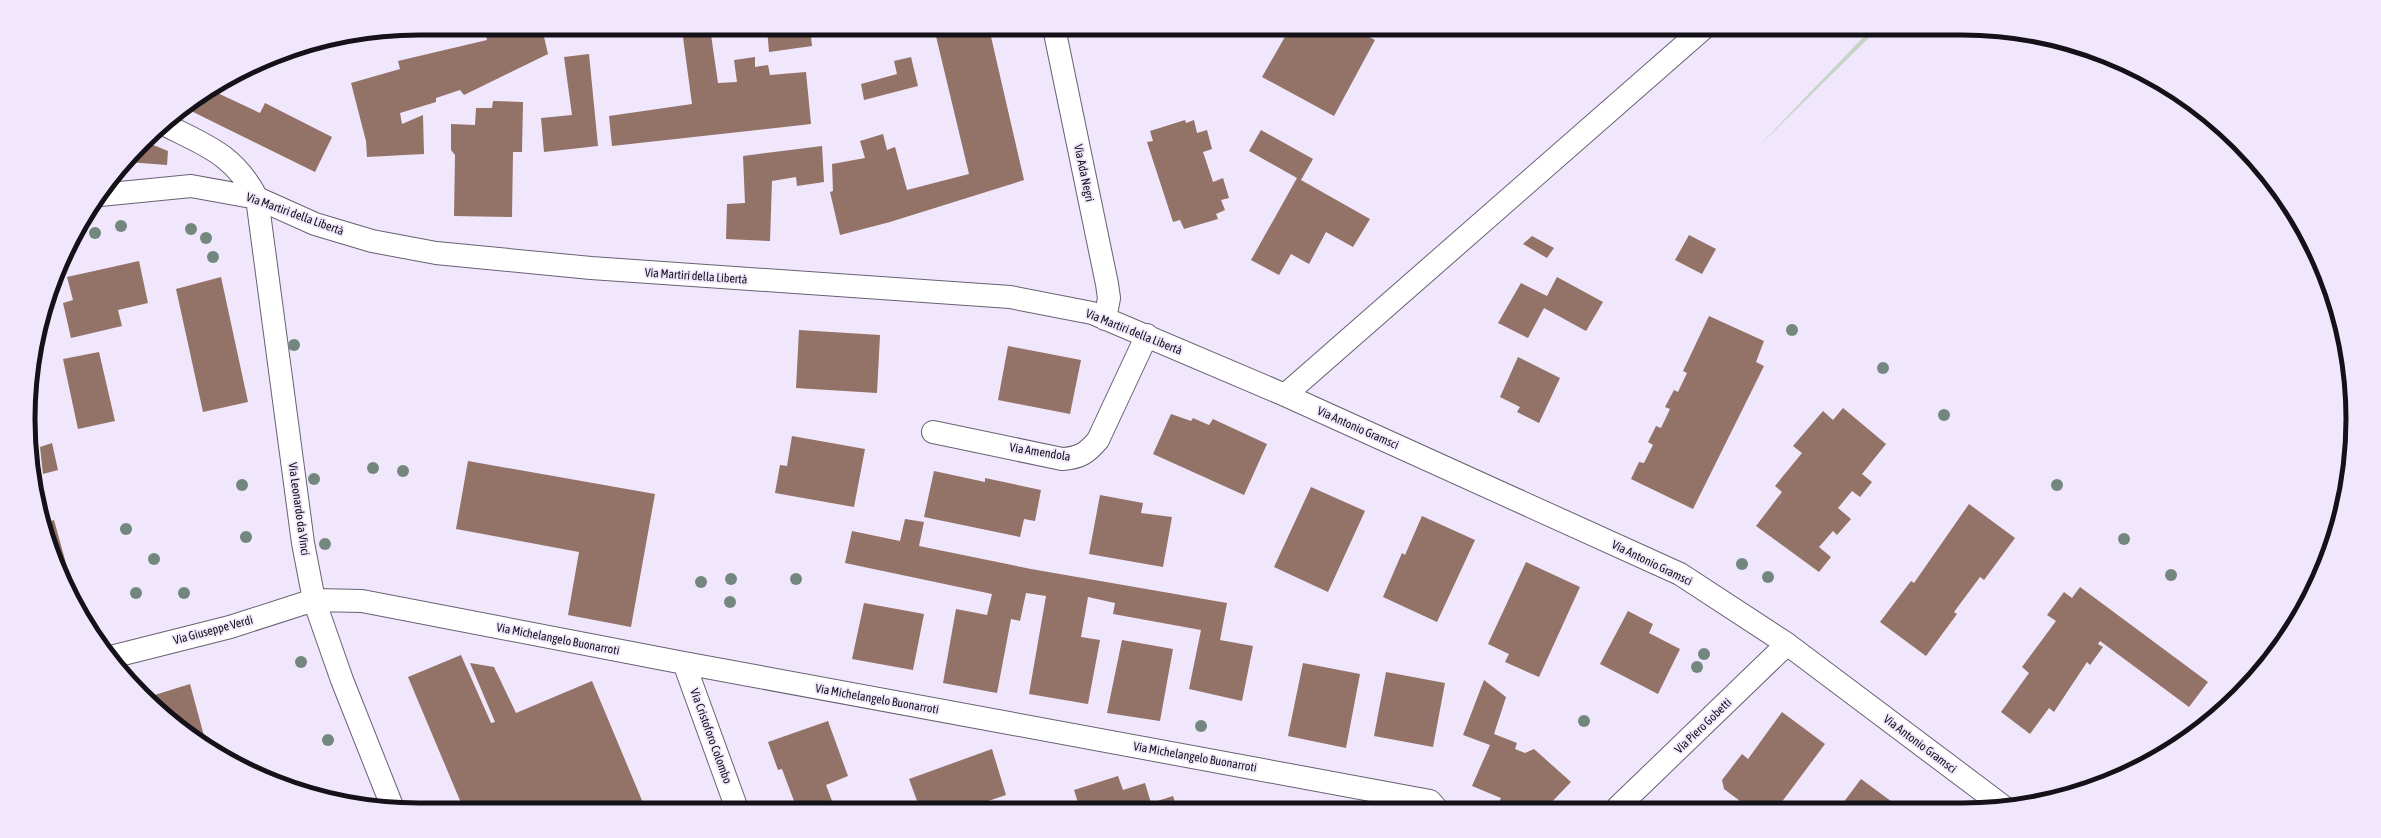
<svg xmlns="http://www.w3.org/2000/svg" width="2381" height="838" viewBox="0 0 2381 838" font-family="'Asap Condensed',sans-serif">
	<style>
		.green { fill: #c4d4c5 }
		.building { fill: #937267 }
		.lines { fill: none; stroke-linecap: round; stroke-linejoin: round }
		.minor-casing { stroke: #686072; stroke-width: 24 }
		.minor { stroke: #fff; stroke-width: 22 }
		.tree { fill: #74877e }
		.labels { text-anchor: middle; dominant-baseline: central; stroke-width: 3.5; stroke-linejoin: round; paint-order: stroke }
		.street-label { font-size: 12px; fill: #141118; stroke: #f0e7fc }
		.rim { fill: none; stroke: #141118; stroke-width: 5 }
	</style>
	<rect width="100%" height="100%" fill="#f0e7fc"/>
	<!-- green -->
	<path class="green" d="M1872 28H1879L1755 150Z"/>
	<!-- building -->
	<path class="building" d="M484 28H542L548 54 464 95 460 90 436 98V102L400 113 402 124 423 115 424 154 367 157 366 141 351 83 400 69 398 61 487 40Z
		M695 28H710L718 83 737 82 734 60 755 57V67L768 65 770 75 806 72 811 124 612 146 609 116 692 104 682 30Z
		M767 28H810L812 46 769 52Z
		M934 28H989L1024 180 890 222 840 235 830 192 833 191 832 164 865 158 860 141 883 134 887 150 895 147 907 190 969 174Z
		M1290 28H1352L1375 40 1334 116 1262 77Z
		M589 54 598 146 544 152 541 118 572 115 564 57Z
		M911 57 918 86 864 100 861 84 897 74 894 61Z
		M211 90 260 113 265 103 332 137 315 172 185 108Z
		M493 101 523 102 522 152H513L512 217 454 216 455 155 451 150V124L475 125 476 108H492Z
		M1185 120 1186 123 1194 120 1197 133 1207 130 1212 149 1203 152 1213 182 1223 178 1229 198 1221 200 1225 210 1216 214 1218 219 1184 229 1180 220 1173 222 1147 142 1153 141 1150 131Z
		M1261 130 1313 159 1301 180 1370 219 1353 247 1326 232 1309 264 1291 254 1279 275 1251 260 1297 178 1249 151Z
		M146 142 168 151 167 165 127 162Z
		M822 146 824 182 797 186 796 177 772 181 770 241 726 239 727 204 745 203 743 156Z
		M1689 235 1716 249 1702 274 1675 260Z
		M1532 236 1554 248 1547 258 1523 244Z
		M139 261 148 303 118 310 122 326 71 338 63 303 73 300 67 277Z
		M221 277 248 402 203 412 176 289Z
		M1557 277 1603 302 1586 331 1544 308 1528 338 1498 323 1521 283 1547 296Z
		M1709 316 1764 341 1756 362 1764 366 1693 509 1631 479 1639 462 1644 463 1653 445 1648 442 1656 426 1661 428 1670 409 1665 407 1674 390 1678 392 1687 373 1683 371Z
		M799 330 880 335 877 393 796 388Z
		M1008 346 1081 360 1070 414 998 400Z
		M99 352 115 421 78 429 63 359Z
		M1518 357 1560 378 1539 423 1517 412 1520 407 1500 397Z
		M1843 408 1886 444 1862 474 1872 482 1860 497 1852 491 1838 508 1851 519 1837 535 1833 531 1819 547 1831 557 1819 572 1756 526 1782 492 1775 486 1802 453 1793 446 1823 411 1833 420Z
		M1171 414 1191 421 1193 418 1209 425 1213 419 1267 444 1244 495 1153 454Z
		M792 436 865 449 854 507 775 493 780 465 787 466Z
		M52 443 58 470 43 474 40 447Z
		M468 461 655 494 631 627 568 615 579 552 456 529Z
		M934 471 985 482V478L1041 490 1035 521 1024 519 1020 537 924 517Z
		M1311 487 1365 511 1328 592 1274 567Z
		M1100 495 1143 503 1141 513 1172 517 1163 567 1089 554Z
		M1969 504 2015 538 1984 580 1980 577 1954 612 1957 614 1926 656 1880 622 1911 581 1914 583Z
		M40 513 44 523 54 520 67 567 58 569Z
		M1422 516 1475 540 1437 622 1383 597 1402 553 1405 555Z
		M905 519 924 522 919 546 1031 569 1227 603 1220 640 1253 646 1242 701 1189 689 1201 630 1113 614 1115 603 1088 597 1081 637 1100 640 1088 704 1029 694 1046 596 1026 593 1020 621 1011 619 997 693 943 683 956 609 987 615 992 594 845 563 852 531 900 541Z
		M1526 562 1580 587 1539 677 1505 662 1509 654 1488 644Z
		M2080 587 2208 682 2189 707 2100 641 2098 644 2103 647 2090 665 2087 662 2054 712 2049 708 2030 734 2001 712 2029 673 2022 667 2056 621 2047 615 2064 592 2072 598Z
		M864 603 924 614 913 670 852 659Z
		M1628 611 1653 624 1649 633 1680 649 1658 694 1600 664Z
		M1122 640 1173 649 1160 721 1107 713Z
		M461 655 491 723 495 722 470 663 494 667 516 713 592 681 646 810H464L408 677Z
		M1303 663 1360 674 1346 748 1288 736Z
		M1386 672 1445 683 1433 747 1374 736Z
		M1484 680 1506 697 1494 734 1517 743 1515 749 1525 753 1534 749 1571 782 1546 808H1499L1496 807 1501 798 1472 786 1490 745 1463 735Z
		M190 684 207 747 145 698Z
		M1782 712 1825 744 1778 807H1748L1724 789 1722 780 1742 754 1748 759Z
		M828 721 848 776 826 785 835 809H797L782 769 778 770 768 742Z
		M992 749 1006 795 964 809H920L909 779Z
		M1118 776 1123 790 1145 783 1151 803 1173 796 1177 808 1080 809 1074 790Z
		M1861 779 1899 807H1840Z"/>
	<g class="lines">
		<defs>
			<path id="minor" d="M1054 28 1107 284 1109 298 1105 319
				M163 124C205 145 234 154 257 198L303 543 314 600 342 680 392 806
				M100 195 191 186 257 198 315 224 372 241 436 253 591 268 1010 297 1092 313 1285 395 1680 574 1787 644 2004 807
				M1285 395 1704 28
				M933 432 1062 459C1080 458 1087 453 1098 440L1147 335
				M111 657 230 627 314 600 362 601 684 663 1430 801 1436 808
				M684 663 737 809
				M1618 807 1787 644"/>
		</defs>
		<!-- minor casing -->
		<use href="#minor" class="minor-casing"/>
		<!-- minor -->
		<use href="#minor" class="minor"/>
	</g>
	<!-- trees -->
	<g class="tree">
		<circle cx="121" cy="226" r="6"/>
		<circle cx="191" cy="229" r="6"/>
		<circle cx="95" cy="233" r="6"/>
		<circle cx="206" cy="238" r="6"/>
		<circle cx="213" cy="257" r="6"/>
		<circle cx="1792" cy="330" r="6"/>
		<circle cx="294" cy="345" r="6"/>
		<circle cx="1883" cy="368" r="6"/>
		<circle cx="1944" cy="415" r="6"/>
		<circle cx="373" cy="468" r="6"/>
		<circle cx="403" cy="471" r="6"/>
		<circle cx="314" cy="479" r="6"/>
		<circle cx="242" cy="485" r="6"/>
		<circle cx="2057" cy="485" r="6"/>
		<circle cx="126" cy="529" r="6"/>
		<circle cx="246" cy="537" r="6"/>
		<circle cx="2124" cy="539" r="6"/>
		<circle cx="325" cy="544" r="6"/>
		<circle cx="154" cy="559" r="6"/>
		<circle cx="1742" cy="564" r="6"/>
		<circle cx="2171" cy="575" r="6"/>
		<circle cx="1768" cy="577" r="6"/>
		<circle cx="731" cy="579" r="6"/>
		<circle cx="796" cy="579" r="6"/>
		<circle cx="701" cy="582" r="6"/>
		<circle cx="136" cy="593" r="6"/>
		<circle cx="184" cy="593" r="6"/>
		<circle cx="730" cy="602" r="6"/>
		<circle cx="1704" cy="654" r="6"/>
		<circle cx="301" cy="662" r="6"/>
		<circle cx="1697" cy="667" r="6"/>
		<circle cx="1584" cy="721" r="6"/>
		<circle cx="1201" cy="726" r="6"/>
		<circle cx="328" cy="740" r="6"/>
	</g>
	<g class="labels">
		<!-- street labels -->
		<g class="street-label">
			<text transform="translate(1084 173) rotate(78)">Via Ada Negri</text>
			<text transform="translate(295 214) rotate(20)">Via Martiri della Libertà</text>
			<text transform="translate(696 276) rotate(4)">Via Martiri della Libertà</text>
			<text transform="translate(1134 332) rotate(22)">Via Martiri della Libertà</text>
			<text transform="translate(1358 428) rotate(24)">Via Antonio Gramsci</text>
			<text transform="translate(1040 452) rotate(9)">Via Amendola</text>
			<text transform="translate(299 509) rotate(82)">Via Leonardo da Vinci</text>
			<text transform="translate(1652 563) rotate(26)">Via Antonio Gramsci</text>
			<text transform="translate(213 630) rotate(-15)">Via Giuseppe Verdi</text>
			<text transform="translate(558 639) rotate(11)">Via Michelangelo Buonarroti</text>
			<text transform="translate(877 699) rotate(10)">Via Michelangelo Buonarroti</text>
			<text transform="translate(1703 726) rotate(-44)">Via Piero Gobetti</text>
			<text transform="translate(711 736) rotate(70)">Via Cristoforo Colombo</text>
			<text transform="translate(1920 744) rotate(37)">Via Antonio Gramsci</text>
			<text transform="translate(1195 757) rotate(10)">Via Michelangelo Buonarroti</text>
		</g>
	</g>
	<!-- crop -->
	<path d="M0 0H2381V838H0ZM419 35H1962A384 384 0 0 1 2346 419V419A384 384 0 0 1 1962 803H419A384 384 0 0 1 35 419V419A384 384 0 0 1 419 35Z" fill="#f0e7fc" fill-rule="evenodd"/>
	<path class="rim" d="M419 35H1962A384 384 0 0 1 2346 419V419A384 384 0 0 1 1962 803H419A384 384 0 0 1 35 419V419A384 384 0 0 1 419 35Z"/>
</svg>
